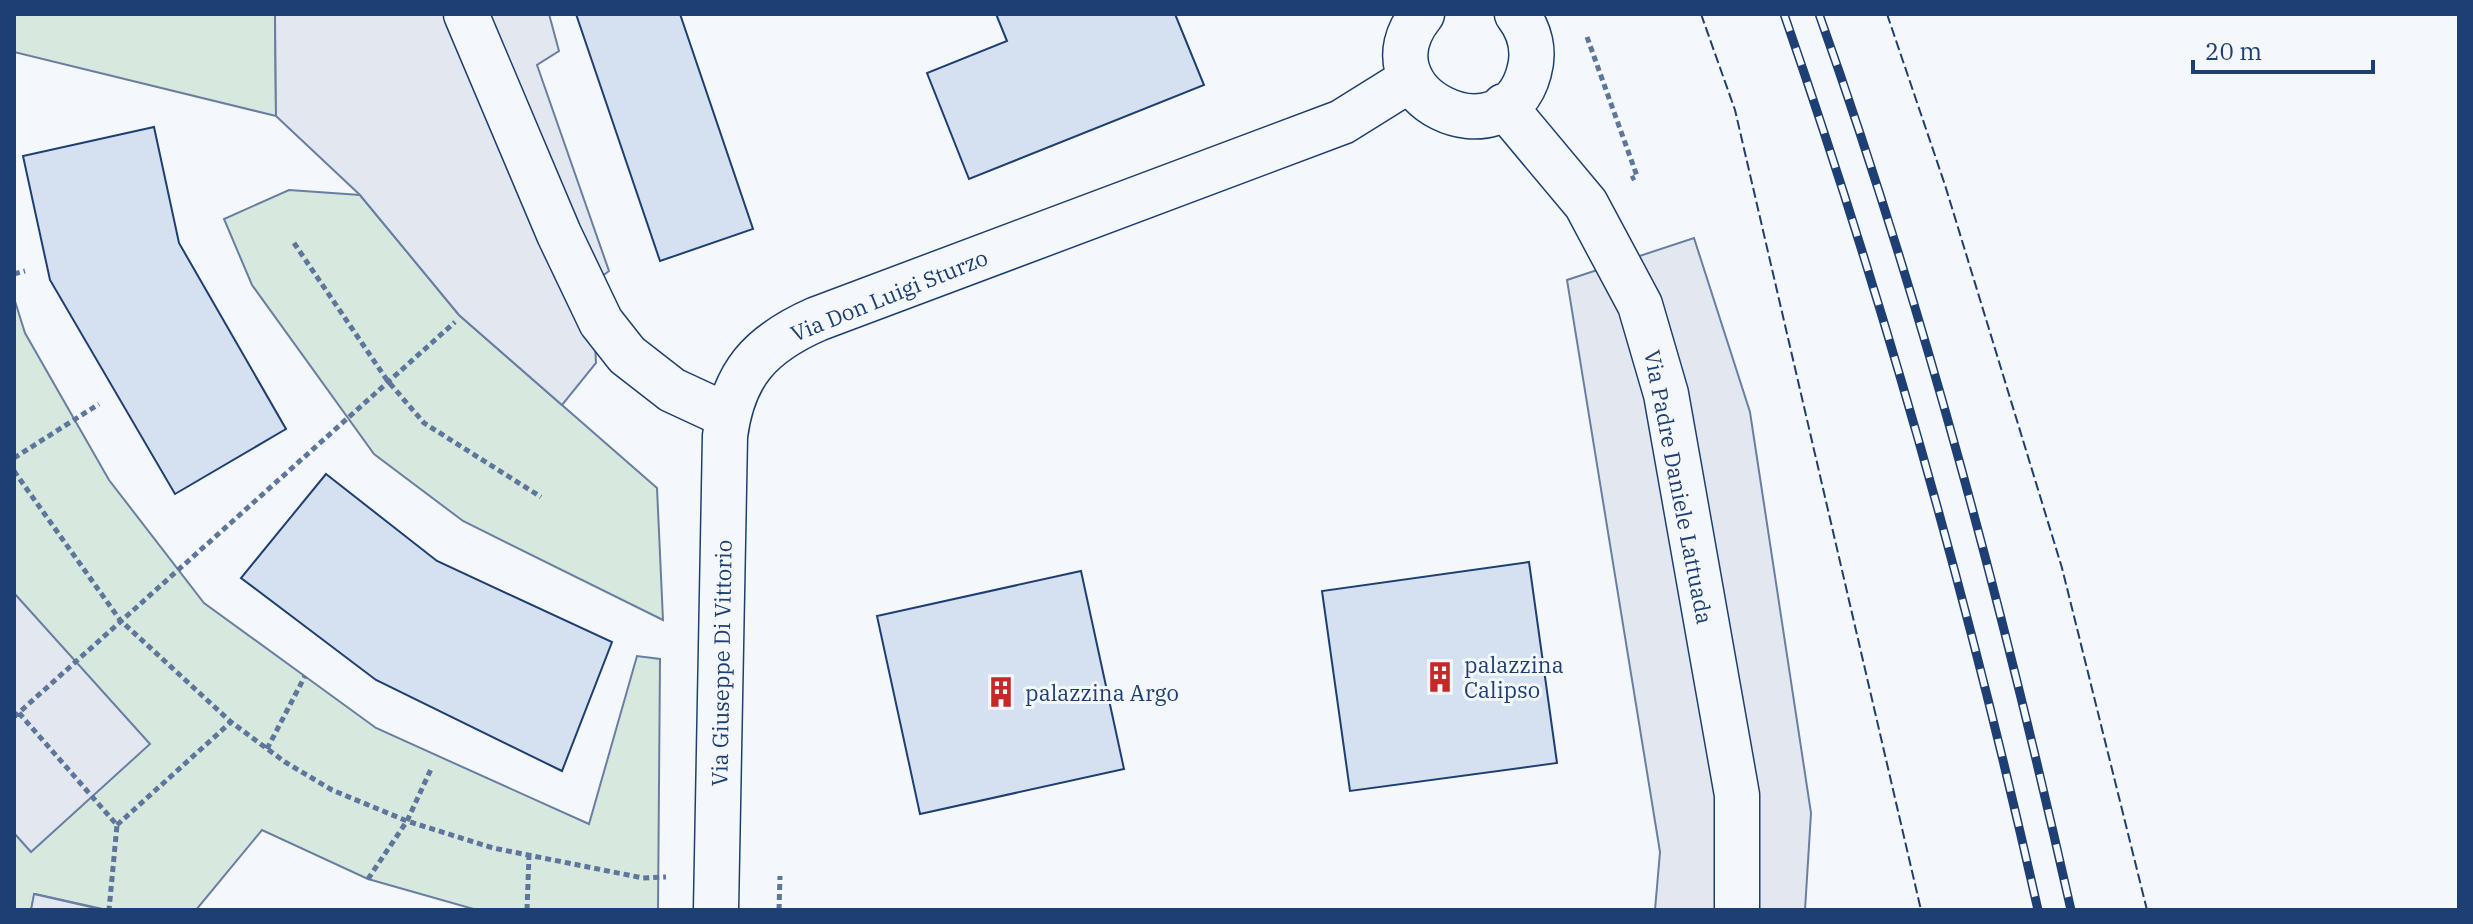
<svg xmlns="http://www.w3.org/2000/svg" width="2473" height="924" viewBox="0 0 2473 924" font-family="'IBM Plex Serif',serif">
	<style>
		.green { fill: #d7e8df; stroke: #687fa3; stroke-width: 2 }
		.parking { fill: #e3e8f0; stroke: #687fa3; stroke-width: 2 }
		.building { fill: #d5e0f0; stroke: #1d3f73; stroke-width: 2 }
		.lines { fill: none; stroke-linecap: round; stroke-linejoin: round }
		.minor-casing { stroke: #1d3f73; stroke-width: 47 }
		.path { stroke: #5e769c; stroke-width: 5; stroke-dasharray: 6 4; stroke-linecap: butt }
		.minor { stroke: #f4f7fb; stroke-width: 44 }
		.rail-casing { stroke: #1d3f73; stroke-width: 9 }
		.rail { stroke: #f4f7fb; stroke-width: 6; stroke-dasharray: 18; stroke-linecap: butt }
		.fence { stroke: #1d3f73; stroke-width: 2; stroke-dasharray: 10 4; stroke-linecap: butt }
		.labels { text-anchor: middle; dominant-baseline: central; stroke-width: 6; stroke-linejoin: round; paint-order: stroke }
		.street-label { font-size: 22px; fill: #1d3f73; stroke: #f4f7fb }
		.poi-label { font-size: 22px; fill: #1d3f73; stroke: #f4f7fb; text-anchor: start }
	</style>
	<rect width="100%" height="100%" fill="#f4f7fb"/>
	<!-- green -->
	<path class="green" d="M14 14H275L276 116 14 52Z
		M289 190 360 195 459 315 657 488 663 620 463 521 374 454 252 285 224 219Z
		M14 298 25 333 109 480 204 603 376 728 589 824 637 656 660 659 658 910H477L368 879 262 830 196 910H107L35 894 31 910H14Z"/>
	<!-- parking -->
	<path class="parking" d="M275 14H549L559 51 537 65 609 271 592 284 596 363 562 405 459 315 360 195 276 116Z
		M1694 238 1750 412 1811 813 1805 910H1655L1660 852 1567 280Z
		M14 593 150 744 31 852 14 833Z
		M34 894 104 910H31Z"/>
	<!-- building -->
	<path class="building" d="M576 14H680L753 229 660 261Z
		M996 14H1175L1204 85 969 179 927 73 1007 41Z
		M154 127 179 243 286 429 175 494 50 280 23 156Z
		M326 474 437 561 612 642 562 771 376 680 241 578Z
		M1529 562 1557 763 1350 791 1322 591Z
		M1081 571 1124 769 920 814 877 616Z"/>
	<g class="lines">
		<defs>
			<path id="minor" d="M466 14 559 234 601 322 627 355 672 390 728 416
				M1422 14C1356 95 1505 165 1529 72 1535 51 1530 31 1517 14
				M1504 106 1586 204 1640 305 1666 394 1737 795V910
				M716 910 725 436C733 374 760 344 817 319L1342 122 1411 79"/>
		</defs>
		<!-- minor casing -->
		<use href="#minor" class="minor-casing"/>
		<!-- path -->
		<path class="path" d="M1587 37 1637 176 1631 179
			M294 243 387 380 424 423 541 497
			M14 274 25 271
			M14 458 99 404
			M14 471 120 620 231 722 285 762 332 790 407 821 493 848 643 878 666 877
			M19 713 117 825 109 910
			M14 717 455 322
			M267 749 305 676
			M117 825 231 722
			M368 879 407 821 432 767
			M527 910 529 855
			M779 910 780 876"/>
		<!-- minor -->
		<use href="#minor" class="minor"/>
		<defs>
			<path id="rail" d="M1784 14C1886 308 1970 607 2038 910
				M1819 14C1923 306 2003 608 2071 910"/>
		</defs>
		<!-- rail casing -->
		<use href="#rail" class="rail-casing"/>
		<!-- rail -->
		<use href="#rail" class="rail"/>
		<!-- fence -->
		<path class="fence" d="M1701 14 1735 110 1921 910
			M1887 14 1945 185 2062 568 2147 910"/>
	</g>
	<!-- icons -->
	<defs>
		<symbol id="building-bare" viewBox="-9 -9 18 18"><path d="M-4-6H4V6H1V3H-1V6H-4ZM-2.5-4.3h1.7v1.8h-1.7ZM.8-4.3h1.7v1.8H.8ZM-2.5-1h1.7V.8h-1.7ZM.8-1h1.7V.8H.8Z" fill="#c62828" stroke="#f4f7fb" stroke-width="2.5" paint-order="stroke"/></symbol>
	</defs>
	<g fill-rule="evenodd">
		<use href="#building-bare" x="1418" y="655" width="44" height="44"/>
		<use href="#building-bare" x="979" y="670" width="44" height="44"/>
	</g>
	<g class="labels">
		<!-- street labels -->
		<g class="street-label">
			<text transform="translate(889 295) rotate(-22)">Via Don Luigi Sturzo</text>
			<text transform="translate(1679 487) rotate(79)">Via Padre Daniele Lattuada</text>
			<text transform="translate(721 663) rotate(-89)">Via Giuseppe Di Vittorio</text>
		</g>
		<!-- poi labels -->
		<g class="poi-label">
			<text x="1464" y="664">palazzina<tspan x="1464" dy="25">Calipso</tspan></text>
			<text x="1025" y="692">palazzina Argo</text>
		</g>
	</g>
	<!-- border -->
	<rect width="2473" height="924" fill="none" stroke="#1d3f73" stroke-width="32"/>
	<!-- scale -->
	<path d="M2193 60v12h180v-12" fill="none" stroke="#1d3f73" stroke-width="4"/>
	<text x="2205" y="60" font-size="24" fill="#1d3f73" stroke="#f4f7fb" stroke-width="6" paint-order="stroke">20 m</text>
</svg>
